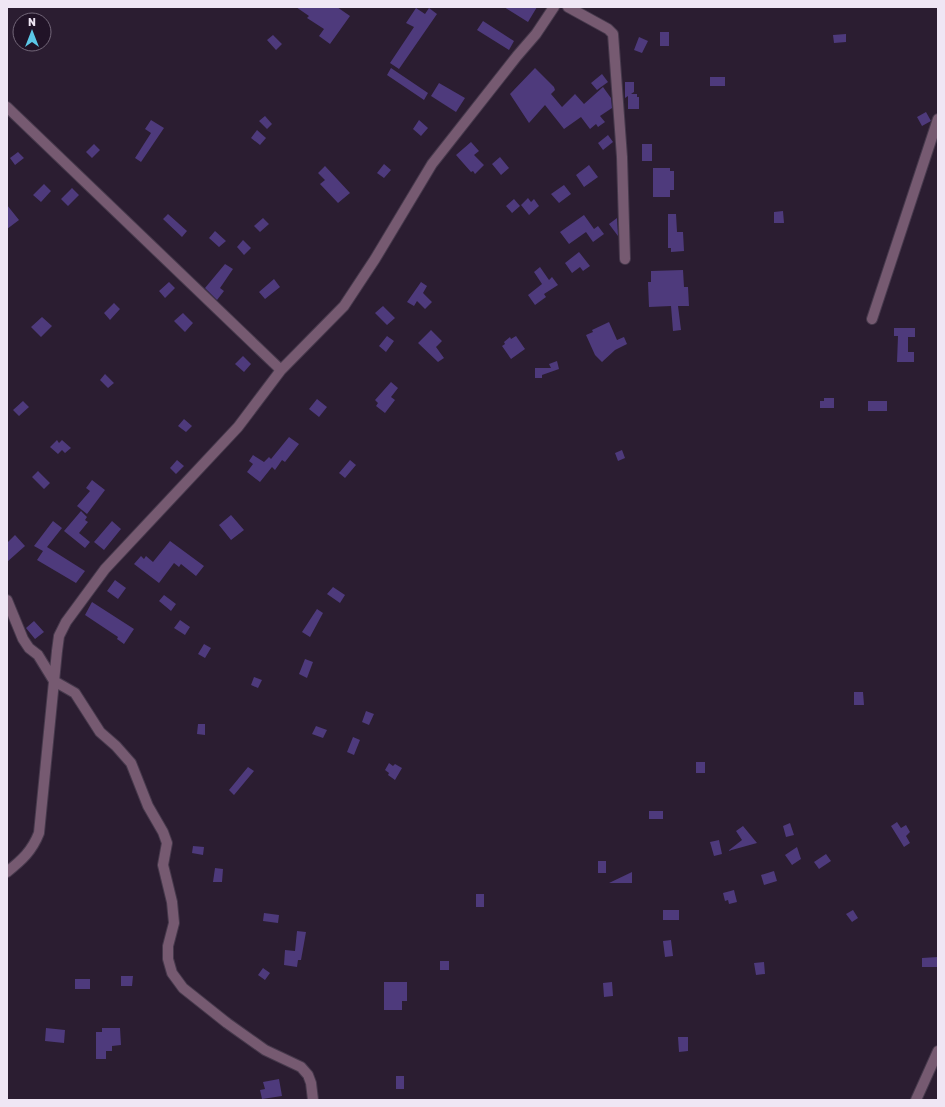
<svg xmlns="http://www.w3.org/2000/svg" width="945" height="1107" viewBox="0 0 945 1107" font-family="Rubik,sans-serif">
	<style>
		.building { fill: #4e3a7c }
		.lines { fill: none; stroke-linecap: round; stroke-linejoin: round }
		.minor-casing { stroke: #46394c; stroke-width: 12 }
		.minor { stroke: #765a71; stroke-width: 10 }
	</style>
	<rect width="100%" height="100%" fill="#2b1d31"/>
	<!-- building -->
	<path class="building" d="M296 7H337L350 16 330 44 319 36 324 29 307 18 309 16Z
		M504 7H537L528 22Z
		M416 8 425 14 429 8 437 14 399 69 390 63 414 27 406 23Z
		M483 21 514 41 509 50 477 30Z
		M660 32H669V46H660Z
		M846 34V42L834 43 833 35Z
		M273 35 282 44 276 50 267 40Z
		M639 37 648 41 642 53 634 50Z
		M391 68 428 93 424 100 387 75Z
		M535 68 554 87 555 90 551 94 562 107 575 94 584 104 603 87 611 98 612 108 600 116 605 122 598 127 596 124 590 129 581 117 564 129 545 105 529 123 510 94Z
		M602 74 608 82 597 90 591 83Z
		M710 77H725V86H710Z
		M625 82H634V92L631 94H637V97H639V109H628V96L625 98Z
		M439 83 465 98 456 112 431 96Z
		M926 112 931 121 922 126 917 117Z
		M265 116 272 124 267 129 259 121Z
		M151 120 164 128 141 162 135 158 151 133 145 129Z
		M419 120 428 128 421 136 413 129Z
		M257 130 266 138 260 145 251 138Z
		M608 135 613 142 603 150 598 143Z
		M471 142 479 151 474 155 484 165 475 174 473 171 471 172 456 155Z
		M94 144 100 150 92 158 86 152Z
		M642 144H652V161H642Z
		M18 152 24 158 15 165 10 158Z
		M500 157 509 168 501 175 492 164Z
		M384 164 391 170 384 178 377 173Z
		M589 165 598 177 584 187 576 175Z
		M325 166 350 193 338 203 320 184 325 180 318 173Z
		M653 168H670V171H674V190H670V197H653Z
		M44 184 51 191 41 202 33 195Z
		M564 185 571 194 559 203 551 194Z
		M72 188 79 195 68 206 61 199Z
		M528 198 531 202 534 199 539 206 529 215 521 205Z
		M514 199 520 206 512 213 506 206Z
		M7 205 19 220 7 229Z
		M783 211 784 223H774V212Z
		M168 214 187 231 182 237 163 219Z
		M668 214H676L677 232H683L684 251 671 252V248H668Z
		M584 215 594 229 598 226 604 234 593 242 586 232 569 244 560 232Z
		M263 218 269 224 260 232 254 226Z
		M617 218V219L618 236 609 224Z
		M215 231 226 241 219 247 209 238Z
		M243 240 251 248 244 255 237 247Z
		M579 252 590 266 583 271 580 267 572 273 565 263Z
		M225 264 233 269 220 288 224 291 217 300 205 288Z
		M540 267 549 280 552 277 558 285 544 294 546 297 535 305 528 295 542 284 534 272Z
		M683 270 684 287H688L689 306H678L681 330 673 331 671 306 649 307 648 282H651V271Z
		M274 279 280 287 265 299 259 292Z
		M169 282 175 288 165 298 159 291Z
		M421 282 427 286 423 293 432 302 425 309 417 301 414 306 407 302Z
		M114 303 120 309 110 320 104 313Z
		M383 306 395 318 387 325 375 313Z
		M183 313 193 323 185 332 174 321Z
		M42 317 52 326 41 337 31 327Z
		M609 322 617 340 624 337 627 344 615 350 602 362 595 355 586 335 593 332 592 330Z
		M894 328H915V337H908V352H914V362H897L898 336H894Z
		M431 330 442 341 436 347 444 358 438 362 418 343Z
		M387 336 394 341 386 352 379 346Z
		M516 336 525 349 511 359 502 346 505 344 504 342 510 337 511 339Z
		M243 356 251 364 244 372 235 364Z
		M557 361 559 369 542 375V378H535V368H551L549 364Z
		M105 374 114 383 108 388 100 380Z
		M391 382 398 388 391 397 395 400 385 413 376 406 378 403 375 400Z
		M824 398H834V408H820V401H824Z
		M317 399 327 407 319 417 309 409Z
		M23 401 29 407 19 416 13 410Z
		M868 401H887V411H868Z
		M184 419 192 426 186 432 178 426Z
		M289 437 299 444 285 462 282 460 275 470 272 467 260 482 247 472 253 464 249 461 253 455 264 462 269 457 271 459Z
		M57 440 59 443 62 440 71 448 65 453 62 450 58 454 50 447Z
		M622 450 625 458 618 461 615 453Z
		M177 460 184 466 176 474 170 468Z
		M350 460 356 465 345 478 339 473Z
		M38 471 50 483 44 489 32 477Z
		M92 480 105 490 87 514 77 506 90 491 86 488Z
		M81 511 87 517 85 520 88 522 79 533 90 542 85 548 64 531Z
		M231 515 244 530 231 540 219 525Z
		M53 521 62 528 47 547 85 571 76 583 37 560 43 551 34 546Z
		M112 521 121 529 104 550 94 542Z
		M15 535 25 546 7 562V543Z
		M170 541 204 566 196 576 181 564 179 567 174 563 159 583 134 564 141 556 144 559 146 556 153 562Z
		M115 580 126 588 118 599 107 591Z
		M333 587 345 595 340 603 327 594Z
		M164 595 176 604 171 611 159 601Z
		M92 602 134 629 124 644 117 639 118 637 85 615Z
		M317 609 323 613 310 637 302 632Z
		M180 620 190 627 185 635 174 628Z
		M34 621 44 632 35 639 26 628Z
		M204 644 211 648 205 658 198 654Z
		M305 659 313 662 307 678 299 674Z
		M254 677 262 680 258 688 251 685Z
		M854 692H863L864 705H854Z
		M366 711 374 714 369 725 362 722Z
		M198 724H205V735L197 734Z
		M316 726 327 730 323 738 312 734Z
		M353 737 360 740 354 755 347 752Z
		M696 762H705V773H696Z
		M389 763 393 766 395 764 402 768 395 780 388 775 389 773 385 770Z
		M248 767 254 771 234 795 229 790Z
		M649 811H663V819H649Z
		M897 822 901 828 906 825 910 832 906 836 910 843 904 847 891 826Z
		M790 823 794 835 786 837 783 826Z
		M743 826 757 843 728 851 742 840 736 831Z
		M719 840 722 854 714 856 710 842Z
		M193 846 204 847 203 855 192 853Z
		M797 847 801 859 792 865 785 855Z
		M826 854 831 861 819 869 814 862Z
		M598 861H606V873H598Z
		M215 868 223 869 222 882H213Z
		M774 871 777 881 764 885 761 875Z
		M632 872V883H609Z
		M734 890 737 902 729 904 728 900 725 901 723 893Z
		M476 894H484V907H476Z
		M663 910H679V920H663Z
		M853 910 858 918 852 922 846 914Z
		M264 913 279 915 278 923 263 921Z
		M297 931 306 932 301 960H298L297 967 284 965 285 950 295 951Z
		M671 940 673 956 665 957 663 941Z
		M938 957V967H922V958Z
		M440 961H449V970H440Z
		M764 962 765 974 756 975 754 963Z
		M263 968 270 973 265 980 258 975Z
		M121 976H133L132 986H121Z
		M75 979H90V989H75Z
		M384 982H407V1001H402V1010H384Z
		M612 982 613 996 604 997 603 983Z
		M46 1028 65 1030 64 1043 45 1041Z
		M102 1028H120L121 1045 112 1046V1051H106V1059H96V1032H102Z
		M678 1037H688V1051L679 1052Z
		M396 1076H404V1089H396Z
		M279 1079 282 1096 262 1099 260 1090 265 1089 263 1082Z"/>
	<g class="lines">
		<defs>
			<path id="minor" d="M568 7 608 29 613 34 622 157 625 259
				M7 107 281 370
				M872 319 938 119
				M7 600 23 639 29 648 38 655 54 681 75 693 100 732 116 746 131 763 148 806 163 832 167 843 163 865 172 902 174 923 168 946V959L172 973 183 988 227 1023 265 1050 301 1067 308 1075 311 1083 313 1100
				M7 872C22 860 32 851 39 833L57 651 59 636 66 622 105 569 238 427 281 370 344 306 375 259 432 164 517 56 536 34 554 7
				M916 1100 938 1051"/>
		</defs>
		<!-- minor casing -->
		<use href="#minor" class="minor-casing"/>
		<!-- minor -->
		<use href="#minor" class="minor"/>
	</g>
	<!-- border -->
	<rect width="945" height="1107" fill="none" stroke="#efe6f4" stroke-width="16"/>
	<!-- north arrow -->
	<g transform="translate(32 32)"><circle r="19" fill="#211327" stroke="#736779"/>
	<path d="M0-3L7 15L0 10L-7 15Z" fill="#5bc7e7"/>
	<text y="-6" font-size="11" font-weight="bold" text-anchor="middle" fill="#efe6f4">N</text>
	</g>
</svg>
